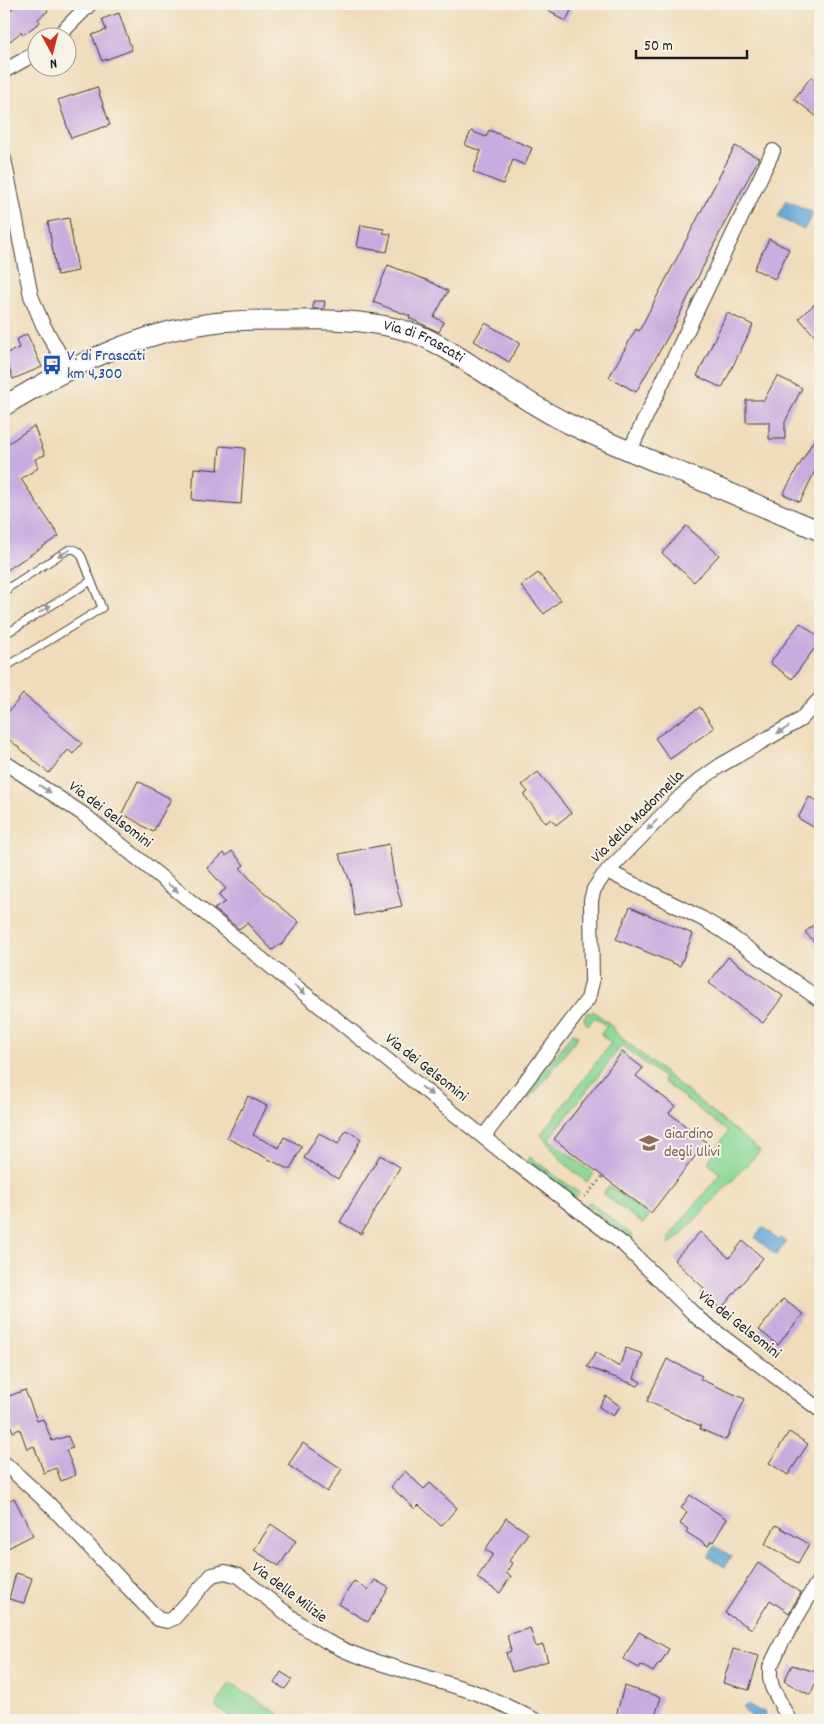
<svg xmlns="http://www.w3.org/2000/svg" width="824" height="1724" viewBox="0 0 824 1724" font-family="Dekko,sans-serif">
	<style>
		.green { fill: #87d696; stroke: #527959 }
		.water { fill: #60a4d5; stroke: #3e6078 }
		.building { fill: #c8acdf }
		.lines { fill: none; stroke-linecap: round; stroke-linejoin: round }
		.lane-casing { stroke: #3c3934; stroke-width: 9 }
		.street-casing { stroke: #3c3934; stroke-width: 16 }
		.secondary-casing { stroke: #3c3934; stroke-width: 21 }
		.path { stroke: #3c3934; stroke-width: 2.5; stroke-dasharray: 1 4; stroke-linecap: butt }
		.lane { stroke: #fff; stroke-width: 7 }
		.street { stroke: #fff; stroke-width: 14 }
		.secondary { stroke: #fff; stroke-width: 19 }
		.oneway { fill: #999 }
		.labels { text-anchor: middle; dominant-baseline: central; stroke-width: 4; stroke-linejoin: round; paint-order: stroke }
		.street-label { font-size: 16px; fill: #1c1c1c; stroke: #f7f3e8 }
		.transit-label { font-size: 16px; fill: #164399; stroke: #f7f3e8; text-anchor: start }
		.education-label { font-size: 16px; fill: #785e54; stroke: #f7f3e8; text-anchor: start }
	</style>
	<rect width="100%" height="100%" fill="#f7f3e8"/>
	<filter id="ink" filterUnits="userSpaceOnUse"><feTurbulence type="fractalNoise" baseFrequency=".02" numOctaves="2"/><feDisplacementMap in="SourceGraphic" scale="10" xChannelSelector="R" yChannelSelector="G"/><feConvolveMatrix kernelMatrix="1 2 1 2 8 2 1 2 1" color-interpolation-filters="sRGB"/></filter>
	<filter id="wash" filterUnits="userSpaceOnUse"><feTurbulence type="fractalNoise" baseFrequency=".0096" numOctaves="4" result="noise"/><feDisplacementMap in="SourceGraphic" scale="20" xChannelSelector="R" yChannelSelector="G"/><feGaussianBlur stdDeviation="1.12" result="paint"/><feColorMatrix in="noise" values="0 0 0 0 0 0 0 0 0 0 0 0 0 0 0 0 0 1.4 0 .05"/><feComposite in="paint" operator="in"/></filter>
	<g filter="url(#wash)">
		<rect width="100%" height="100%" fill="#f0dcba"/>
		<!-- green -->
		<path class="green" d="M593 1011 610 1024 618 1035 760 1151 670 1246 668 1238 720 1174 708 1163 718 1146 728 1132 663 1081 664 1078 622 1045 549 1139 594 1174 587 1182 567 1166 541 1135 611 1043 601 1034 607 1026 595 1017 588 1025 585 1022 584 1018 588 1012 591 1014Z
			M573 1033 577 1034V1038L530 1099 525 1095Z
			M528 1158H531L579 1193 575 1198 528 1162Z
			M609 1186 649 1216 643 1224 603 1194Z
			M590 1202 632 1235V1239H629L585 1205Z
			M230 1683 288 1720H237L215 1707Z"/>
		<!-- water -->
		<path class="water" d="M786 200 813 213 804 230 778 217Z
			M763 1227 778 1240 781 1238 786 1243 776 1255 755 1238Z
			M715 1546 731 1556 725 1567 708 1557Z
			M747 1704 756 1710 765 1712 764 1719 757 1720 746 1712 743 1708Z"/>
		<g id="blocks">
			<!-- building -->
			<path class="building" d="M18 4H43L48 11 38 19 40 22 23 35 21 32 10 41 4 33V15Z
				M534 4H574L566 21 555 16 556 14Z
				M119 13 132 50 102 61 92 35 106 30 102 19Z
				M811 77 820 84V119L794 99Z
				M97 87 110 125 71 138 58 100Z
				M489 130 532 148 525 165 513 160 503 184 473 172 481 151 465 145 471 131 486 137Z
				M735 146 759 158 726 220 674 326 636 392 609 377 636 329 639 331Z
				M69 218 78 271 57 275 48 222Z
				M361 225 384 229 383 233 391 234 387 252 357 247Z
				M769 239 789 249 775 279 754 269Z
				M388 265 429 281 448 291 434 317 444 322 439 332 409 318 410 316 373 302Z
				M820 299V342L799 318Z
				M313 301H325L324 309H313Z
				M727 313 753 325 722 388 697 376Z
				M485 323 520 343 509 362 474 341Z
				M27 334 42 367 13 379 4 354 19 348 16 340Z
				M777 376 802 388 785 422V439H769V422H746V400H764Z
				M34 426 45 455 35 459 38 468 21 479 59 536 4 572V446Z
				M820 429V474L815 471 800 502 783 494Z
				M220 446 245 448 241 504 192 500 194 468 218 470Z
				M686 526 719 555 694 582 662 553Z
				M538 573 561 600 544 614 521 586Z
				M800 623 820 638V641L792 679 770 663Z
				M23 694 82 743 73 754 68 750 49 773 4 735V717Z
				M700 707 714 728 670 759 655 738Z
				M538 772 571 813 556 825 551 819 546 823 524 795 528 792 522 785Z
				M138 781 171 799 153 832 122 813Z
				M809 797 820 802V831L798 818Z
				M389 844 394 877 402 906 355 916 350 881 339 854Z
				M232 851 244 865 240 868 259 888 299 922 283 943 272 950 247 923 239 929 214 909 225 902 218 895 226 889 207 868 224 853 226 856Z
				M630 907 693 934 680 966 616 939Z
				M820 920V948L805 932Z
				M728 957 783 996 763 1023 709 983Z
				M622 1052 643 1068 636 1076 675 1106 669 1113 706 1142 651 1213 554 1139Z
				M248 1096 267 1106 253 1135 279 1148 284 1137 302 1146 290 1170 227 1138Z
				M346 1130 361 1139 338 1179 304 1158 319 1133 338 1144Z
				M380 1155 400 1167 361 1234 340 1222Z
				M700 1232 729 1258 743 1241 763 1258 721 1309 701 1292 704 1288 674 1260Z
				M783 1299 803 1314 778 1345 759 1330Z
				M626 1348 643 1354 634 1378 641 1382 638 1386 587 1367 596 1352 619 1367Z
				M667 1359 702 1376 700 1379 745 1399 726 1440 700 1429 701 1426 647 1401Z
				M25 1390 37 1421 43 1419 52 1441 68 1436 73 1448 66 1450 76 1475 61 1481 56 1468 44 1473 34 1446 27 1449 20 1429 13 1432 4 1407V1398Z
				M606 1396 620 1406 613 1416 599 1407Z
				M789 1432 808 1444 788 1475 769 1463Z
				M303 1443 342 1469 327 1492 288 1465Z
				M405 1471 424 1489 430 1483 457 1508 441 1526 419 1505 415 1509 391 1487Z
				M690 1495 727 1519 713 1542 711 1541 708 1546 686 1532 688 1529 680 1524 687 1512 681 1508Z
				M14 1498 33 1535 4 1550V1503Z
				M506 1518 528 1533 509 1561 512 1563 506 1573 511 1576 500 1593 477 1578 493 1554 485 1550Z
				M271 1524 296 1541 279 1566 254 1550Z
				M776 1525 809 1544 798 1563 765 1544Z
				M758 1563 801 1593 789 1613 770 1600 752 1629 725 1613Z
				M16 1573 32 1578 24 1603 9 1599Z
				M375 1580 389 1588 368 1622 339 1604 354 1581 368 1590Z
				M530 1628 536 1647 543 1645 548 1661 512 1672 506 1653 511 1651 507 1635Z
				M639 1632 669 1649 660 1664 659 1663 653 1672 641 1665 639 1668 623 1659Z
				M733 1649 759 1656 749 1690 723 1683Z
				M792 1665 820 1673 810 1695 784 1681Z
				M281 1672 292 1679 285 1689 274 1683Z
				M624 1686 661 1697 654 1720H615Z"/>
		</g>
	</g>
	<g filter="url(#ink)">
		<use href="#blocks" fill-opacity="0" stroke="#3c3934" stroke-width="1"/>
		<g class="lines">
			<defs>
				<path id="lane" d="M4 596 8 588 66 551C73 547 78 550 82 557L102 608 4 668
					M4 635 91 581"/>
				<path id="street" d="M56 38 90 4
					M4 71 38 52
					M4 159 31 296 43 325 68 369
					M629 452 773 151
					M4 762 83 814 280 974 512 1160 623 1244 699 1319 820 1410
					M607 871 703 919 723 931 820 1000
					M484 1136 588 999 592 982 591 900 594 889 603 876 681 796 700 780 721 765 800 720 820 699
					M4 1463 48 1503 158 1619 167 1621 174 1618 212 1575 225 1572 239 1576 304 1627 326 1641 346 1651 370 1660 471 1691 498 1702 535 1720
					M789 1720 772 1687 770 1678V1667L782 1642 820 1578"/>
				<g id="secondary">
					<path id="s1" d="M4 406C69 367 136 333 212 323 241 319 271 320 301 320 340 319 381 321 419 335 438 343 455 354 473 366 504 385 534 407 567 423 606 442 646 458 685 474 730 493 775 512 820 531"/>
				</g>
			</defs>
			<!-- lane casing -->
			<use href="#lane" class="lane-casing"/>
			<!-- street casing -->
			<use href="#street" class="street-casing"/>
			<!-- secondary casing -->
			<use href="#secondary" class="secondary-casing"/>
			<!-- path -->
			<path class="path" d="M585 1197 603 1176"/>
			<!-- lane -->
			<use href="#lane" class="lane"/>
			<!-- street -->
			<use href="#street" class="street"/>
			<!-- secondary -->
			<use href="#secondary" class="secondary"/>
		</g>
		<!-- one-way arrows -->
		<defs><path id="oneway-solid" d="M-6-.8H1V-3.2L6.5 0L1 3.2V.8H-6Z" transform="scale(1.25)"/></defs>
		<g class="oneway">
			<use href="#oneway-solid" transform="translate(64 553) rotate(151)"/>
			<use href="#oneway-solid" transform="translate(45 609) rotate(-32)"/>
			<use href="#oneway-solid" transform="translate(783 730) rotate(150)"/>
			<use href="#oneway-solid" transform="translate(45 789) rotate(33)"/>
			<use href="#oneway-solid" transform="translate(652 825) rotate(135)"/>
			<use href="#oneway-solid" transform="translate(173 888) rotate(39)"/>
			<use href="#oneway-solid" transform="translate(300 990) rotate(38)"/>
			<use href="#oneway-solid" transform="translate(427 1091) rotate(38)"/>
		</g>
	</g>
	<!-- icons -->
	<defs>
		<symbol id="bus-bare" viewBox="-9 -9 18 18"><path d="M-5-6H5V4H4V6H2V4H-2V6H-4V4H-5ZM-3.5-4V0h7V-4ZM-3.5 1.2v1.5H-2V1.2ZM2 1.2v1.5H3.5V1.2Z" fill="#1a4fb4" stroke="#f7f3e8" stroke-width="2.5" paint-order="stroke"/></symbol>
		<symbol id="school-bare" viewBox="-9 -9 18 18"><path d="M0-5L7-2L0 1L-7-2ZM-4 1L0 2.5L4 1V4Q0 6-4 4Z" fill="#8d6e63" stroke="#f7f3e8" stroke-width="2.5" paint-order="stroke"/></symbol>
	</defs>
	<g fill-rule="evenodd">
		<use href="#bus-bare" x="38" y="351" width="28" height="28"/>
		<use href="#school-bare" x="635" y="1129" width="28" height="28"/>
	</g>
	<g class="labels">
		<!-- street labels -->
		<g class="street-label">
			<text stroke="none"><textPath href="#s1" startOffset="441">Via di Frascati</textPath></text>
			<text transform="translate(110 815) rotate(37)">Via dei Gelsomini</text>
			<text transform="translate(638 817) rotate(-45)">Via della Madonnella</text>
			<text transform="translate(426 1068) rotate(38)">Via dei Gelsomini</text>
			<text transform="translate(739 1325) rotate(38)">Via dei Gelsomini</text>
			<text transform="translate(289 1593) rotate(37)">Via delle Milizie</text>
		</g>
		<!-- transit labels -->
		<g class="transit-label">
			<text x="67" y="356">V. di Frascati<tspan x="67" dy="18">km 4,300</tspan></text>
		</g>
		<!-- education labels -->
		<g class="education-label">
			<text x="664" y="1134">Giardino<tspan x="664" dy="18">degli Ulivi</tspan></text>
		</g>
	</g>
	<!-- margin -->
	<rect width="824" height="1724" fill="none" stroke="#f7f3e8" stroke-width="20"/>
	<!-- north arrow -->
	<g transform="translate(52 52) rotate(173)"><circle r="24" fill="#f7f3e8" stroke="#9f9d96"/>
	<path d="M0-4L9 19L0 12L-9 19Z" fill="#c8321e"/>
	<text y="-8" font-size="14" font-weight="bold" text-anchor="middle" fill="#1c1c1c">N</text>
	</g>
	<!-- scale -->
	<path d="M636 50v8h111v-8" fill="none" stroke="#1c1c1c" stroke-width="2.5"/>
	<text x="644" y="50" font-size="15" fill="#1c1c1c" stroke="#f7f3e8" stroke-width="4" paint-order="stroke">50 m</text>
</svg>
